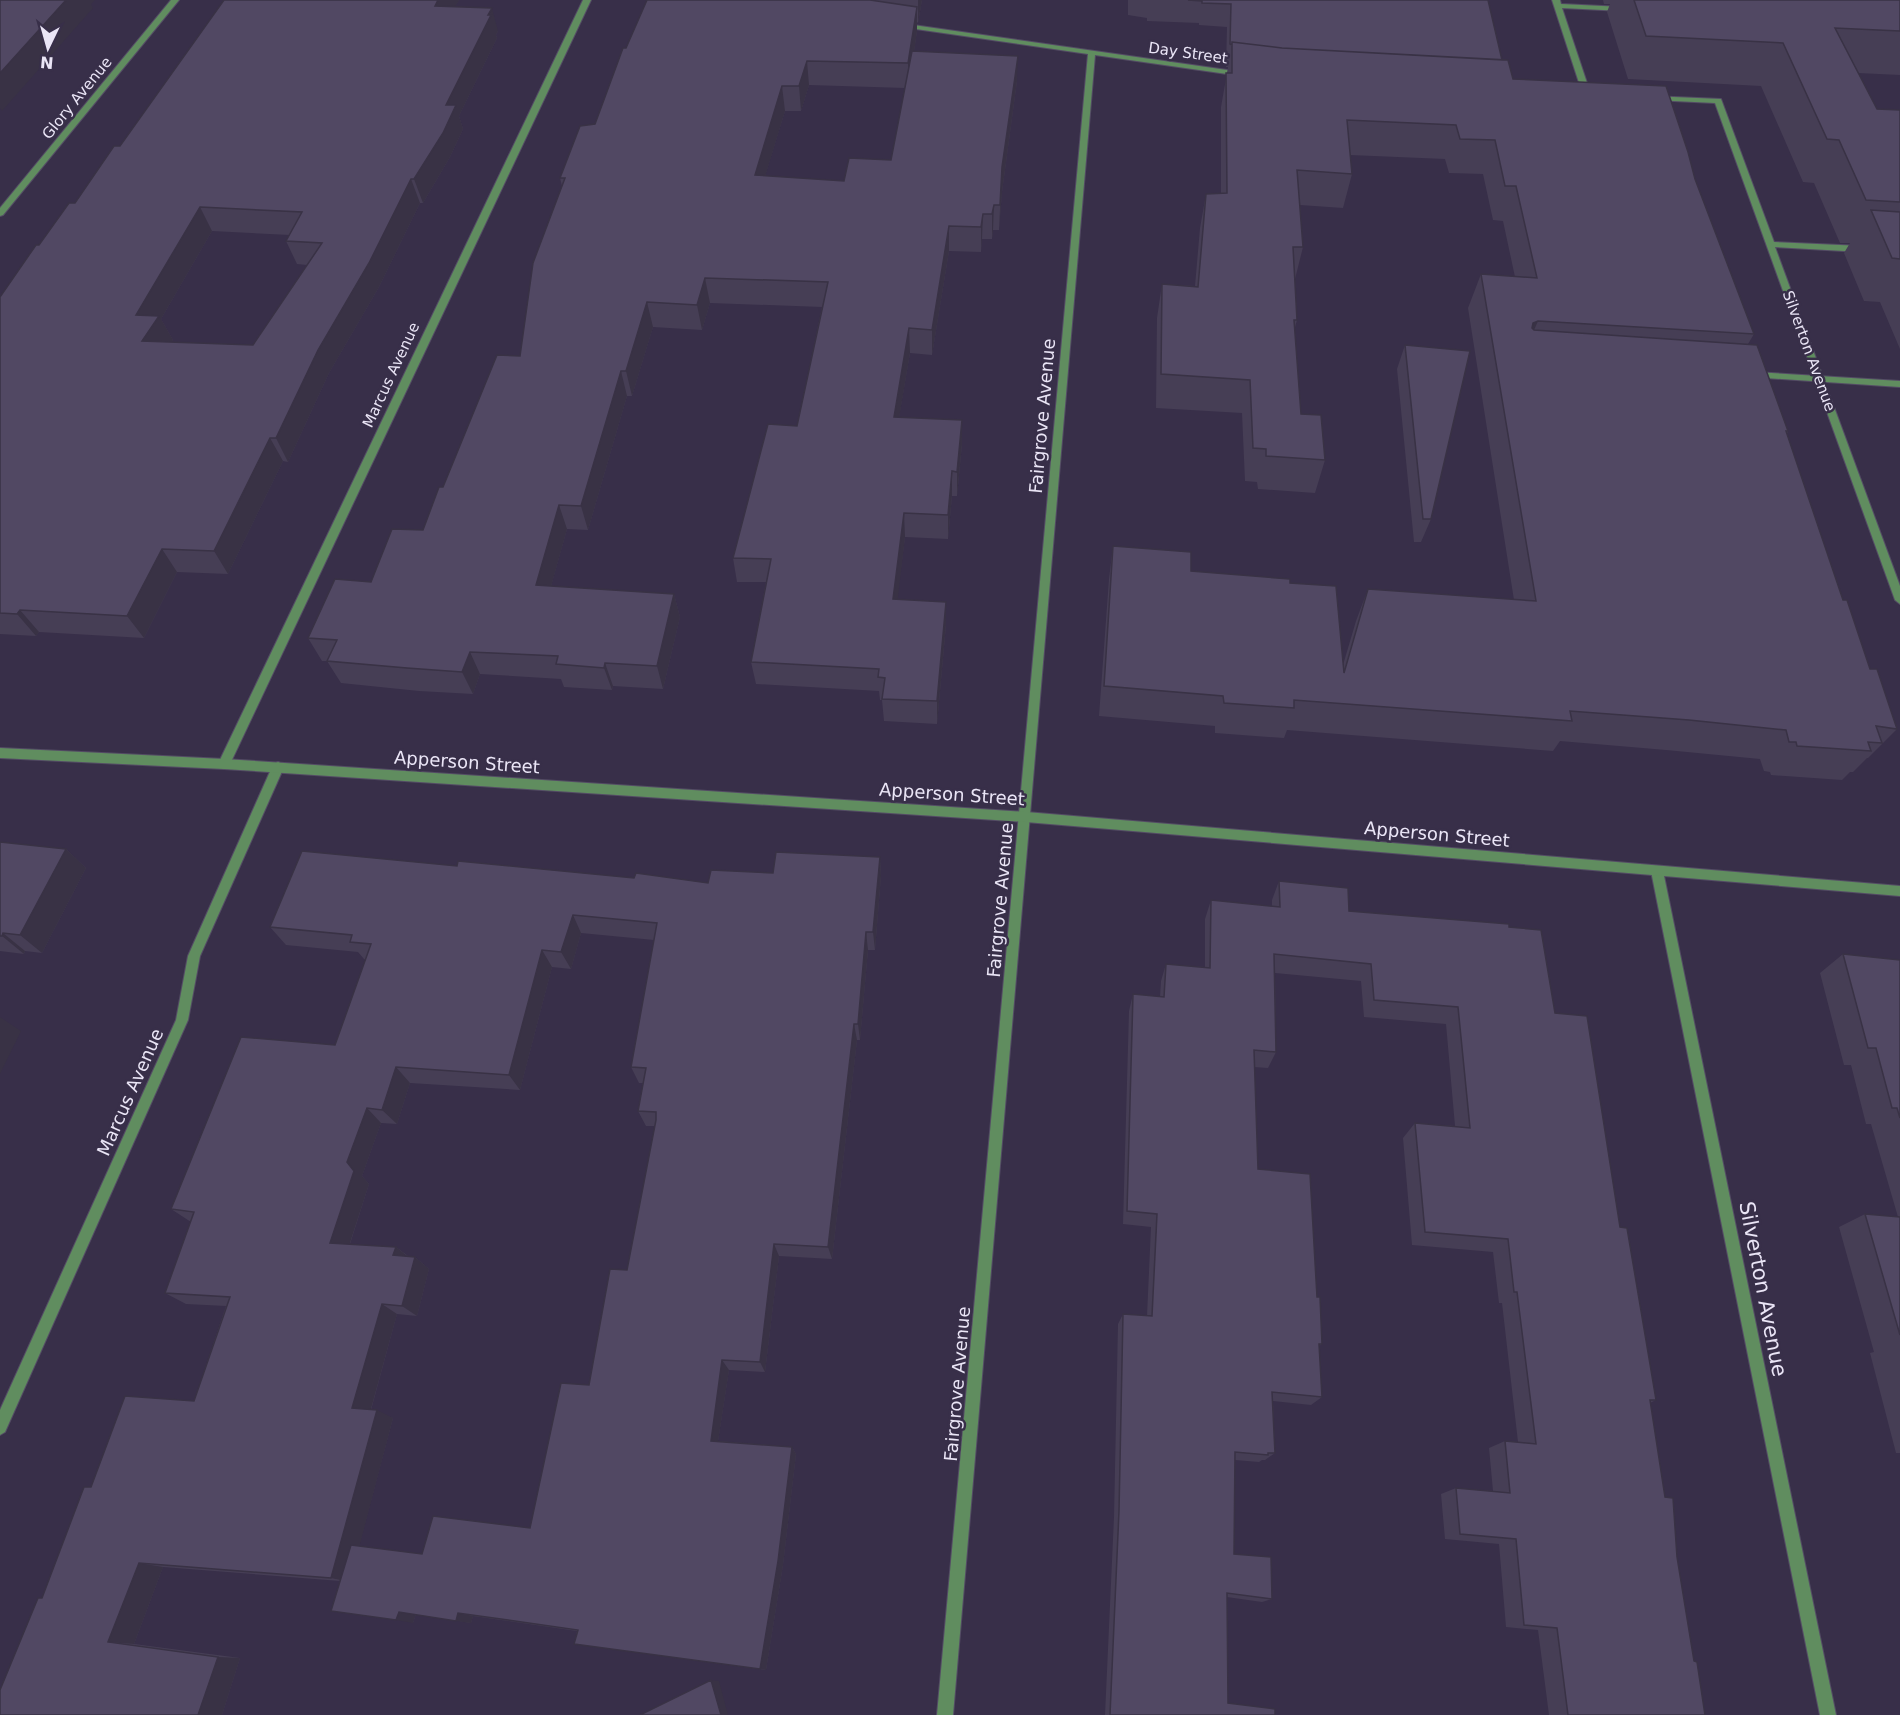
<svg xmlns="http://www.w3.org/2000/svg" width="1900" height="1715" viewBox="0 0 1900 1715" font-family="'DejaVu Sans',sans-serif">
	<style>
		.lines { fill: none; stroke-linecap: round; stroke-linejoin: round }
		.service-casing { stroke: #544c65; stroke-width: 2 }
		.minor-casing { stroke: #544c65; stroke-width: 2 }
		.tertiary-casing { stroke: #544c65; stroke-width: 2 }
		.service { fill: #608d5f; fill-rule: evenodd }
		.minor { fill: #608d5f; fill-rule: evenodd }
		.tertiary { fill: #608d5f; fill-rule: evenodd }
		.wall { fill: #463e55; fill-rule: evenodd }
		.shaded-wall { fill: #393245 }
		.building { fill: #514863; stroke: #393245; stroke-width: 1.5; fill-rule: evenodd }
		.labels { text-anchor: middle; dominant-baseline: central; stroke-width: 5; stroke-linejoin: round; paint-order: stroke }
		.far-street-label { font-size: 15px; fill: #eae5f6; stroke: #382f49 }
		.street-label { font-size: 18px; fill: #eae5f6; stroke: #382f49 }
		.near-street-label { font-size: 21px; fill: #eae5f6; stroke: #382f49 }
	</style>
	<rect width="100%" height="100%" fill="#382f49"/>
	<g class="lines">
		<defs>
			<path id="service" d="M1754 372 1900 381V387L1751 377 1749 375Z"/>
			<path id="minor" d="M171 0H179L3 215 0 216V208Z
				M583 0H591L230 764 224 769 220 767 218 764Z
				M1552 0H1560L1561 4 1623 7 1627 9 1623 11 1562 8 1591 95 1590 97 1583 95Z
				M899 23 1241 72 1245 74 1241 76 1095 55 953 1715H937L1088 54 902 27 898 25Z
				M1650 96 1721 99 1774 242 1862 246 1866 249 1862 252 1775 247 1900 586V604L1895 600 1715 103 1653 100 1649 98Z
				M278 762 282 764 284 767 200 956 188 1020 5 1432 0 1435V1410L176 1020 188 956 272 767 274 764Z
				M1657 866 1661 867 1663 871 1836 1715H1820L1651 871 1653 867Z"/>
			<path id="tertiary" d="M0 748 224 759 1026 812 1900 886V896L1026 822 224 769 0 758Z"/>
		</defs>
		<!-- service casing -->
		<use href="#service" class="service-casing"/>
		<!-- minor casing -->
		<use href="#minor" class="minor-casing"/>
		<!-- tertiary casing -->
		<use href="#tertiary" class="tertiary-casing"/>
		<!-- service -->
		<use href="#service" class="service"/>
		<!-- minor -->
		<use href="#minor" class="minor"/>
		<!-- tertiary -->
		<use href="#tertiary" class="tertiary"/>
	</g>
	<!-- wall -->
	<path class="wall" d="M459 0 455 6 498 31 496 35 497 38 459 116 463 129 450 157 423 203H420L379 287 329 373 288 462 283 461 228 574 177 572 144 638 39 632 36 636 0 634V297L39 245 75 203 120 146ZM212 231 290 235 286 241 297 264 307 265 253 345 171 342 173 340 161 319Z
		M647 0H922L918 23 917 22V31L914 51 1017 81 1002 192 999 230H993L992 239H982L981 252 949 251 932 355 910 353 899 417 962 420V444L957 496H952L948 539 905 537 897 600 946 602V625L937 724 884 721 882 700H880L879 691 756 684 751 662 766 582H737L733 558 797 426 822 307 710 303 702 330 653 327 632 396H627L588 530 567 529 551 586 674 594 680 617 663 689 613 686 612 690 564 687 561 679 480 674 473 694 419 691 341 683 327 661H322L308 638 371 582 423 530 443 487 520 356 562 186 560 178 595 124ZM809 85 905 88 891 160 844 181 765 176 785 111H801Z
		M1128 0H1488L1502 60 1513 79 1695 179 1754 334 1748 344 1788 431 1787 434 1843 600 1870 669 1897 729 1868 758H1867L1853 772H1850L1842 780 1771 775 1770 772 1764 771 1760 759 1666 750 1560 741 1553 751 1287 730 1284 738 1215 733V726L1099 716 1109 579 1113 546 1191 571 1290 583 1343 665 1356 621 1368 589 1514 600 1468 308 1481 274 1515 277 1503 221 1493 220 1483 174 1449 173 1445 159 1350 155 1352 174 1343 208 1300 205 1303 247 1295 279 1297 320 1294 331 1301 414 1325 460 1315 493 1258 489 1257 482 1245 481 1242 413 1156 408 1157 318 1162 284 1195 286 1200 228 1206 194 1221 193V107L1228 67H1226L1227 27 1199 25V23L1147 21V18L1128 15Z
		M1603 0H1900V75L1858 73 1877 109 1900 110V349L1880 302 1864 301 1844 253 1850 243H1840L1814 183 1803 182 1761 86 1628 79 1607 12 1610 4H1604Z
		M1405 345 1431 519 1421 542H1414L1397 369Z
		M0 842 66 849 86 868 42 953 25 951 24 954 0 951Z
		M880 857 881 876 875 950H868L860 1040H857L832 1259 779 1256 765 1372 729 1370 718 1441 792 1447 796 1454 783 1565 766 1670 574 1644 577 1631 473 1616 471 1623 416 1614 413 1623 340 1581 163 1567 134 1644 240 1658 222 1715 42 1598 91 1487 194 1401 226 1306 186 1304 165 1293 191 1222 171 1209 335 1045 366 960 364 959 358 952 286 945 270 927 457 866 708 883ZM581 933 654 940 631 1067 639 1083H643L638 1111 646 1126H655L627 1270 589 1385 530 1528 422 1554 359 1546 393 1418 371 1410 397 1314 417 1316 429 1269 415 1257 408 1256 396 1247 350 1244 369 1184 362 1176 381 1123 397 1124 410 1083 520 1090 552 967 571 969Z
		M1279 881 1349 911 1509 927 1555 1013 1620 1227 1656 1400 1650 1403 1665 1497 1677 1557 1694 1661 1705 1715H1549L1538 1630 1506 1627 1499 1544 1445 1539 1441 1494 1456 1488 1493 1491 1489 1448 1505 1441 1518 1442 1502 1303H1499L1493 1252 1412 1245 1403 1138 1415 1123 1455 1126 1446 1024 1364 1017 1361 981 1275 973 1276 1052 1268 1068 1254 1067 1258 1169 1317 1297 1322 1344 1319 1346 1322 1397 1311 1405 1273 1401 1275 1453 1265 1460H1262L1259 1462 1235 1460 1234 1554 1272 1599 1262 1602 1227 1597 1228 1703 1275 1715H1105L1114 1517 1118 1324 1123 1314 1147 1316 1151 1227 1123 1224 1129 1011 1133 994 1160 997 1161 981 1166 964 1205 967V919L1211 900 1272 906V900Z
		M1843 954 1900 960V1453H1896L1870 1353 1874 1352 1839 1227 1865 1214 1898 1217 1871 1124H1866L1851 1065H1844L1820 973Z"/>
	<!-- shaded-wall -->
	<path class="shaded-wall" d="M66 0H95L91 4 93 8 2 111 0 108V73Z
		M438 0H459L442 29 435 6Z
		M918 0H922L918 23Z
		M917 7V31L909 88 908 63Z
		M492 8 498 31 496 35 497 38 459 116 463 129 450 157 423 203 414 179 446 105Z
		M1018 56 1017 81 1002 192 999 230 1002 167Z
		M807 61 809 85 801 111 799 86Z
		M782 86 785 111 758 200 755 175Z
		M411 179 420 203 379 287 329 373 288 462 276 438 318 350Z
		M994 205 993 230 992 239V214Z
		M200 207 212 231 161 319 173 340 156 365 142 341 136 315Z
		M983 214 982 239 981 252V227Z
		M949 226V251L932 355V330Z
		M705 278 710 303 702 330 697 305Z
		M647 302 653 327 632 396 626 371Z
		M1538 321 1523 355 1533 323Z
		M909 328 910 353 895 442 894 417Z
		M621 371 627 396 588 530 581 506Z
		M962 420V444L957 496V472Z
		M270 438 283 461 228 574 214 551Z
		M952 471V496L948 539V515Z
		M559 505 567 529 545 608 536 585Z
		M904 513 905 537 895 623 893 599Z
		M162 549 177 572 144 638 127 616Z
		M674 594 680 617 663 689 657 666Z
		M946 602V625L937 724V701Z
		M20 610 39 632 36 636 17 614Z
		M470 652 480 674 473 694 462 672Z
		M605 663 613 686 612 690 604 668Z
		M66 849 86 868 42 953 20 935Z
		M880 857 881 876 875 950 873 932Z
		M573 915 581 933 571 969 561 952Z
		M866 932 868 950 860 1040 858 1024Z
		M3 933 25 951 24 954 2 936Z
		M542 950 552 967 520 1090 509 1075Z
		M0 1017 21 1031 0 1074Z
		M854 1024 857 1040 832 1259 828 1247Z
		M396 1067 410 1083 397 1124 382 1110Z
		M367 1108 381 1123 362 1176 369 1184 346 1255 330 1243 347 1162Z
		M774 1244 779 1256 765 1372 760 1362Z
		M396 1247 411 1259 393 1255Z
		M415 1257 429 1269 417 1316 402 1306Z
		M382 1304 397 1314 369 1416 352 1408Z
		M722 1360 729 1370 717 1448 711 1441Z
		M377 1410 393 1418 350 1582 331 1578Z
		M792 1447 796 1454 783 1565 766 1670 760 1669Z
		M139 1563 163 1567 134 1644 108 1642Z
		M399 1612 416 1614 413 1623 396 1620Z
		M458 1613 473 1616 471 1623 456 1621Z
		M218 1657 240 1658 222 1715H198Z
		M711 1680 719 1681 728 1715H721Z"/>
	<!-- building -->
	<path class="building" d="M0 0H66L0 73Z
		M224 0H438L435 6 492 8 488 15H491L446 105H456L443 133 414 179H411L369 263 318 350 276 438H270L214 551 162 549 127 616 20 610 17 614 0 613V297L36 245H39L69 203H75L114 146H120ZM200 207 302 212 286 241 322 243 253 345 142 341 159 316 136 315Z
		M647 0H870L917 7 908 63 807 61 799 86H782L755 175 844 181 849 158 891 160 912 51 1018 56 1002 167 1000 205H994L992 214H983L981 227 949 226 932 330 909 328 894 417 962 420 957 472 952 471 948 515 904 513 893 599 946 602 937 701 882 699 885 678 878 677 879 669 751 662 771 559 733 558 768 424 797 426 828 282 705 278 697 305 647 302 626 371H621L581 506 559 505 536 585 674 594 657 666 605 663 604 668 556 664 558 656 470 652 462 672 407 668 327 661 337 640 308 638 335 579 371 582 392 529 423 530 439 487H443L497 355 520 356 533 263 565 178H560L580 126 595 124 623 48H626Z
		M1188 0H1488L1502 60 1282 48 1232 42V45L1230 44 1231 4 1202 3V1Z
		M1634 0H1900V31L1835 28 1877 109 1900 110V202L1866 200 1839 140 1827 139 1783 43 1646 36Z
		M1232 42 1282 48 1508 60 1513 79 1666 86 1688 152 1695 179 1754 334 1538 321 1533 323 1532 328 1534 330 1757 345 1788 431H1786L1843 600H1847L1870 669H1877L1897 729 1876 726 1882 743 1868 742 1871 751 1797 746 1796 742H1789L1786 730 1689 720 1570 711 1572 721 1294 700V708L1224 703 1223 696 1104 686 1113 546 1191 552V571L1290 579V583L1336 586 1344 673 1368 589 1536 601 1481 274 1537 278 1516 186H1505L1495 140 1460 139 1456 125 1347 120 1352 174 1297 170 1303 247H1293L1297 320H1294L1301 414 1321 415 1325 460 1266 456V449L1253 448 1250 380 1161 374 1162 284 1198 287 1206 194 1227 193 1226 73H1232Z
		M1871 210 1900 212V259L1892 258Z
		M1405 345 1470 351 1431 519H1423Z
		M0 842 66 849 20 935 3 933 2 936H0Z
		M302 851 457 866 458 861 634 878 636 873 708 883 711 870 773 873 776 852 880 857 873 932H866L858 1024H854L828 1247 774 1244 760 1362 722 1360 711 1441 792 1447 778 1561 760 1669 574 1644 578 1630 458 1613 456 1621 399 1612 396 1620 331 1611 351 1545 422 1554 433 1516 530 1528 561 1383 589 1385 610 1269 627 1270 656 1120V1112L638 1111 646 1068 631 1067 657 923 573 915 561 952 542 950 509 1075 396 1067 382 1110 367 1108 347 1162 354 1171 330 1243 396 1247 393 1255 415 1257 402 1306 382 1304 352 1408 377 1410 331 1578 139 1563 108 1642 218 1657 198 1715H0V1690L38 1598H42L84 1487H91L125 1396 194 1401 230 1297 165 1293 194 1212 171 1209 241 1037 335 1045 371 944 350 942 352 935 270 927Z
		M1279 881 1348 888 1349 911 1509 924V927L1541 930 1555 1013 1587 1016 1620 1227 1627 1228 1649 1358 1656 1400H1650L1665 1497 1673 1498 1677 1557 1694 1661 1697 1662 1705 1715H1568L1557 1628 1524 1625 1516 1539 1460 1534 1456 1488 1510 1493 1505 1441 1536 1444 1517 1292H1514L1508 1239 1425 1232 1415 1123 1470 1128 1458 1007 1374 1000 1371 964 1274 954 1276 1052 1254 1050 1258 1169 1310 1174 1317 1297H1320L1322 1344H1319L1322 1397 1272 1392 1275 1453H1268V1455L1235 1452 1234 1554 1271 1557 1272 1599 1227 1593 1228 1703 1275 1709V1715H1110L1119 1511 1123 1314 1152 1316 1157 1214 1127 1211 1133 994 1164 997 1166 964 1210 968 1211 900 1280 907Z
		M1843 954 1900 960V1118L1897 1108H1892L1876 1048H1868Z
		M1865 1214 1900 1217V1335Z
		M711 1680 721 1715H640Z"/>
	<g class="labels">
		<!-- far-street labels -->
		<g class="far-street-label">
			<text transform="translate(1188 53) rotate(8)">Day Street</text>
			<text transform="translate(77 98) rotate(-51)">Glory Avenue</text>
			<text transform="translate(1809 351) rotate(70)">Silverton Avenue</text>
			<text transform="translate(391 375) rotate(-65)">Marcus Avenue</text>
		</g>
		<!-- street labels -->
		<g class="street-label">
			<text transform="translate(1042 416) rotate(-85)">Fairgrove Avenue</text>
			<text transform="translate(467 762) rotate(4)">Apperson Street</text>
			<text transform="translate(952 794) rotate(4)">Apperson Street</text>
			<text transform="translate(1437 834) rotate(5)">Apperson Street</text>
			<text transform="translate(1000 900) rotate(-85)">Fairgrove Avenue</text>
			<text transform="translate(130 1092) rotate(-66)">Marcus Avenue</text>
			<text transform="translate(957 1384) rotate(-85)">Fairgrove Avenue</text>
		</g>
		<!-- near-street labels -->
		<g class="near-street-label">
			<text transform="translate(1763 1289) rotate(79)">Silverton Avenue</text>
		</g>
	</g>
	<!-- north arrow -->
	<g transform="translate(48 48) rotate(185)" stroke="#382f49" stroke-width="4.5" paint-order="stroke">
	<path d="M0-4.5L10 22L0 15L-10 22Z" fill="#eae5f6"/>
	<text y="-9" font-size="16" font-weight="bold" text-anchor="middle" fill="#eae5f6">N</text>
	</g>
</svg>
